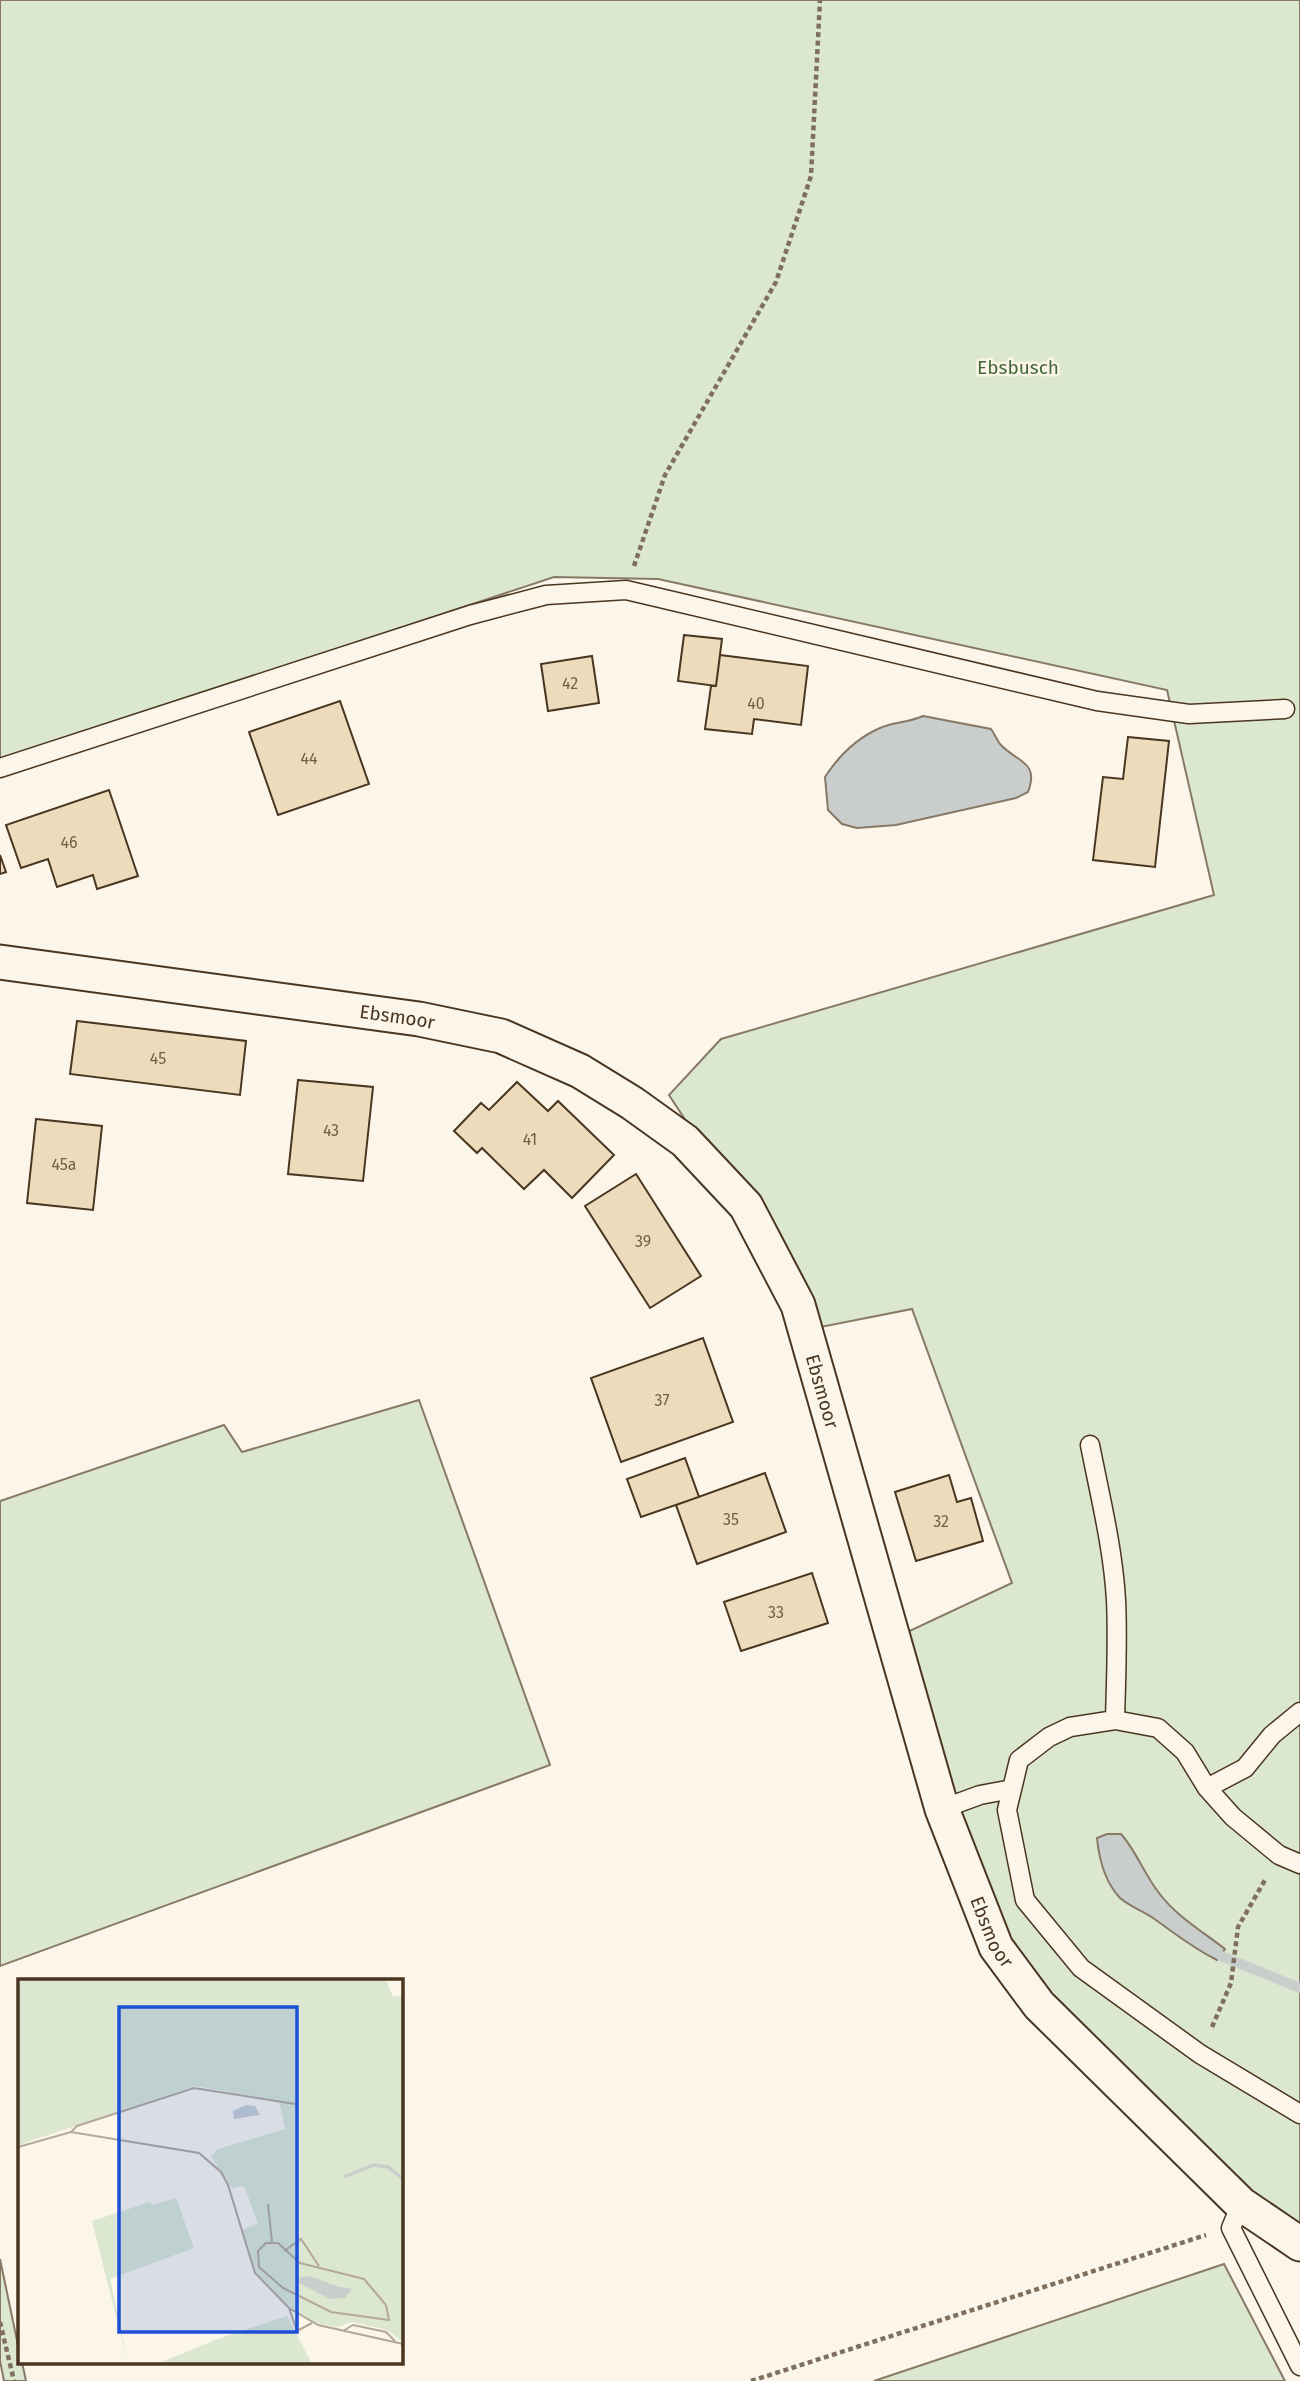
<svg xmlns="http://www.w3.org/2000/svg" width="1300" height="2381" viewBox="0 0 1300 2381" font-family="'Fira Sans',sans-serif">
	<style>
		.green { fill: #dce7d0; stroke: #887966; stroke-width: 2 }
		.water { fill: #c9cecd; stroke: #887966; stroke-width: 2 }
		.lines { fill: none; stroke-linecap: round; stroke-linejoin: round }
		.stream { stroke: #c9cecd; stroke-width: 10 }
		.building { fill: #ecdcbc; stroke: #4a3520; stroke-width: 2 }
		.lane-casing { stroke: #4a3520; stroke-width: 21 }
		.street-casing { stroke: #4a3520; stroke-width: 37 }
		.path { stroke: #7f6f5c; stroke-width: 4.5; stroke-dasharray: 5 3.5; stroke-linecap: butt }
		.lane { stroke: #fbf6e9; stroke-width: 18 }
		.street { stroke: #fbf6e9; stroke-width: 33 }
		.labels { text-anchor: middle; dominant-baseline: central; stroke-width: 5; stroke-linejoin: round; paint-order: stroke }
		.number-label { font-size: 16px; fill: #725f47 }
		.park-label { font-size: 19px; fill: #436837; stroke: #fbf6e9 }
		.street-label { font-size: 19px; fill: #4a3520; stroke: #fbf6e9 }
		.inset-river { fill: none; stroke: #c9cecd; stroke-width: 3.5 }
		.inset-road { fill: none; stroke: #b4a999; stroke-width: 2 }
		.view { fill: #1d4ed8; fill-opacity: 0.15; stroke: #1d4ed8; stroke-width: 3.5 }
		.inset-edge { fill: none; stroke: #4a3520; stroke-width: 3.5 }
	</style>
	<rect width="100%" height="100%" fill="#fbf6e9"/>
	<!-- green -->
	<path class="green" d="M0 0H1300V2230L1247 2196 991 1951 903 1634 1012 1583 912 1309 821 1327 669 1095 721 1039 1214 895 1167 690 658 579 554 577 0 761Z
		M419 1400 550 1765 0 1966V1501L224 1425 242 1452Z
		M0 2259 19 2350V2362H22L26 2381H4L0 2361Z
		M1224 2264 1285 2381H874Z"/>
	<!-- water -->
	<path class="water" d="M923 716 991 729C994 733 997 740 1000 744 1016 762 1040 761 1028 792L1016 798 896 825 857 828 842 824 828 810 825 777C838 757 857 738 880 728 892 722 908 723 923 716Z
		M1107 1834H1121C1137 1852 1144 1874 1159 1893 1175 1915 1203 1932 1225 1949L1217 1960C1191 1947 1176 1934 1153 1918 1143 1911 1129 1906 1120 1898 1105 1882 1099 1859 1097 1838Z"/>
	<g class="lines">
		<!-- stream -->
		<path class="stream" d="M1221 1956 1300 1988"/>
	</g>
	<!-- building -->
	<path class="building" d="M684 635 722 639 716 686 678 681Z
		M720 655 808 666 801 725 754 719 752 734 705 729 711 686H716Z
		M592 656 599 703 548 711 541 664Z
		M340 701 369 784 278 815 249 732Z
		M1128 737 1169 741 1155 867 1093 860 1103 777 1123 779Z
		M109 790 138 876 97 889 93 875 57 887 48 859 21 868 6 825Z
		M0 855 6 872 0 874Z
		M77 1021 246 1041 240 1095 70 1074Z
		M298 1080 373 1087 363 1181 288 1174Z
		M517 1082 548 1111 558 1101 614 1155 572 1198 544 1170 524 1189 482 1148 477 1153 454 1131 481 1103 489 1110Z
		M36 1119 102 1126 93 1210 27 1203Z
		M636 1174 701 1276 650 1308 585 1206Z
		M703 1338 733 1422 621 1462 591 1378Z
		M685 1458 699 1497 641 1517 627 1479Z
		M765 1473 786 1532 697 1564 676 1505Z
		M949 1475 957 1502 971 1498 983 1541 916 1561 895 1492Z
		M812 1573 828 1623 741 1651 724 1602Z"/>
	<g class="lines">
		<defs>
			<path id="lane" d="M0 768 470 615 546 595 626 590 1097 701 1189 714 1285 709
				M1090 1445C1100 1496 1113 1548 1116 1600 1118 1640 1116 1680 1115 1720
				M1207 1788 1245 1768 1272 1735 1300 1712
				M942 1809 980 1795 1012 1789
				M1300 1864 1279 1855 1233 1817 1207 1788 1185 1752 1158 1728 1115 1720 1070 1727 1049 1737 1019 1760 1007 1810 1025 1900 1081 1968 1200 2054 1300 2114
				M1241 2204 1231 2228 1300 2366"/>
			<g id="street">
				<path id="s1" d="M0 962 419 1019 501 1036 580 1071 632 1103 685 1141 746 1206 798 1305 942 1809 996 1947 1039 2005 1241 2204 1300 2244"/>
			</g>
		</defs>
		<!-- lane casing -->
		<use href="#lane" class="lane-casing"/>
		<!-- street casing -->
		<use href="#street" class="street-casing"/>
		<!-- path -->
		<path class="path" d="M634 566 665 475 776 282 811 176 820 0
			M1212 2027 1231 1983 1238 1927 1265 1880
			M0 2322 14 2381
			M751 2381 1206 2235"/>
		<!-- lane -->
		<use href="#lane" class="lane"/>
		<!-- street -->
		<use href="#street" class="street"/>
	</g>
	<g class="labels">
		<!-- number labels -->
		<g class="number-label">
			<text x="570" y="683">42</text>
			<text x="756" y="703">40</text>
			<text x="309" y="758">44</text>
			<text x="69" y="842">46</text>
			<text x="158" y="1058">45</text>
			<text x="331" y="1130">43</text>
			<text x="530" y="1139">41</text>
			<text x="64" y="1164">45a</text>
			<text x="643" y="1241">39</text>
			<text x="662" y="1400">37</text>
			<text x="731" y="1519">35</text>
			<text x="941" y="1521">32</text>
			<text x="776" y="1612">33</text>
		</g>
		<!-- park labels -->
		<g class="park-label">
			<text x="1018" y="367">Ebsbusch</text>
		</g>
		<!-- street labels -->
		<g class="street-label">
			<text stroke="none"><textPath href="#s1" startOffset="401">Ebsmoor</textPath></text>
			<text stroke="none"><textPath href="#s1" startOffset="1010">Ebsmoor</textPath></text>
			<text stroke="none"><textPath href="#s1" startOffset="1577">Ebsmoor</textPath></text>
		</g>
	</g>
	<!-- overview -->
	<g transform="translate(18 1979)">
		<rect width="385" height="385" fill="#fbf6e9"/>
		<path d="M0 0H368L375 18 385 16V363L369 351 334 343 320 348 297 344 272 328 237 295 225 251 240 244 226 207 214 209 193 178 200 170 267 150 261 122 177 107 0 166ZM158 219 176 269 92 300 110 385 74 242 132 223 135 226ZM269 337 294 385H139L197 361Z" fill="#dce7d0"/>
		<path d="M228 126 237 127 242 136 216 140 215 132ZM292 297 318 307 334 310 327 319 312 320 281 304 282 298Z" fill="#c9cecd"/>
		<path class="inset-river" d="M326 198 356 186 370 188 385 200"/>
		<path class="inset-road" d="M53 153 59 147 176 109 277 125M0 168 53 153 181 174 203 193 210 206 237 294 271 329 300 346 385 365M250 225 254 263M248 264H260L282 284 346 300 368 326 371 341 313 333 265 309 241 288 240 272ZM266 272 283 260 301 287M271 329 279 352 294 344M325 352 335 346 368 353 377 362"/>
		<path class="view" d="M101 28H279V353H101Z"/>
		<rect width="385" height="385" class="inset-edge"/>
	</g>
</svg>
